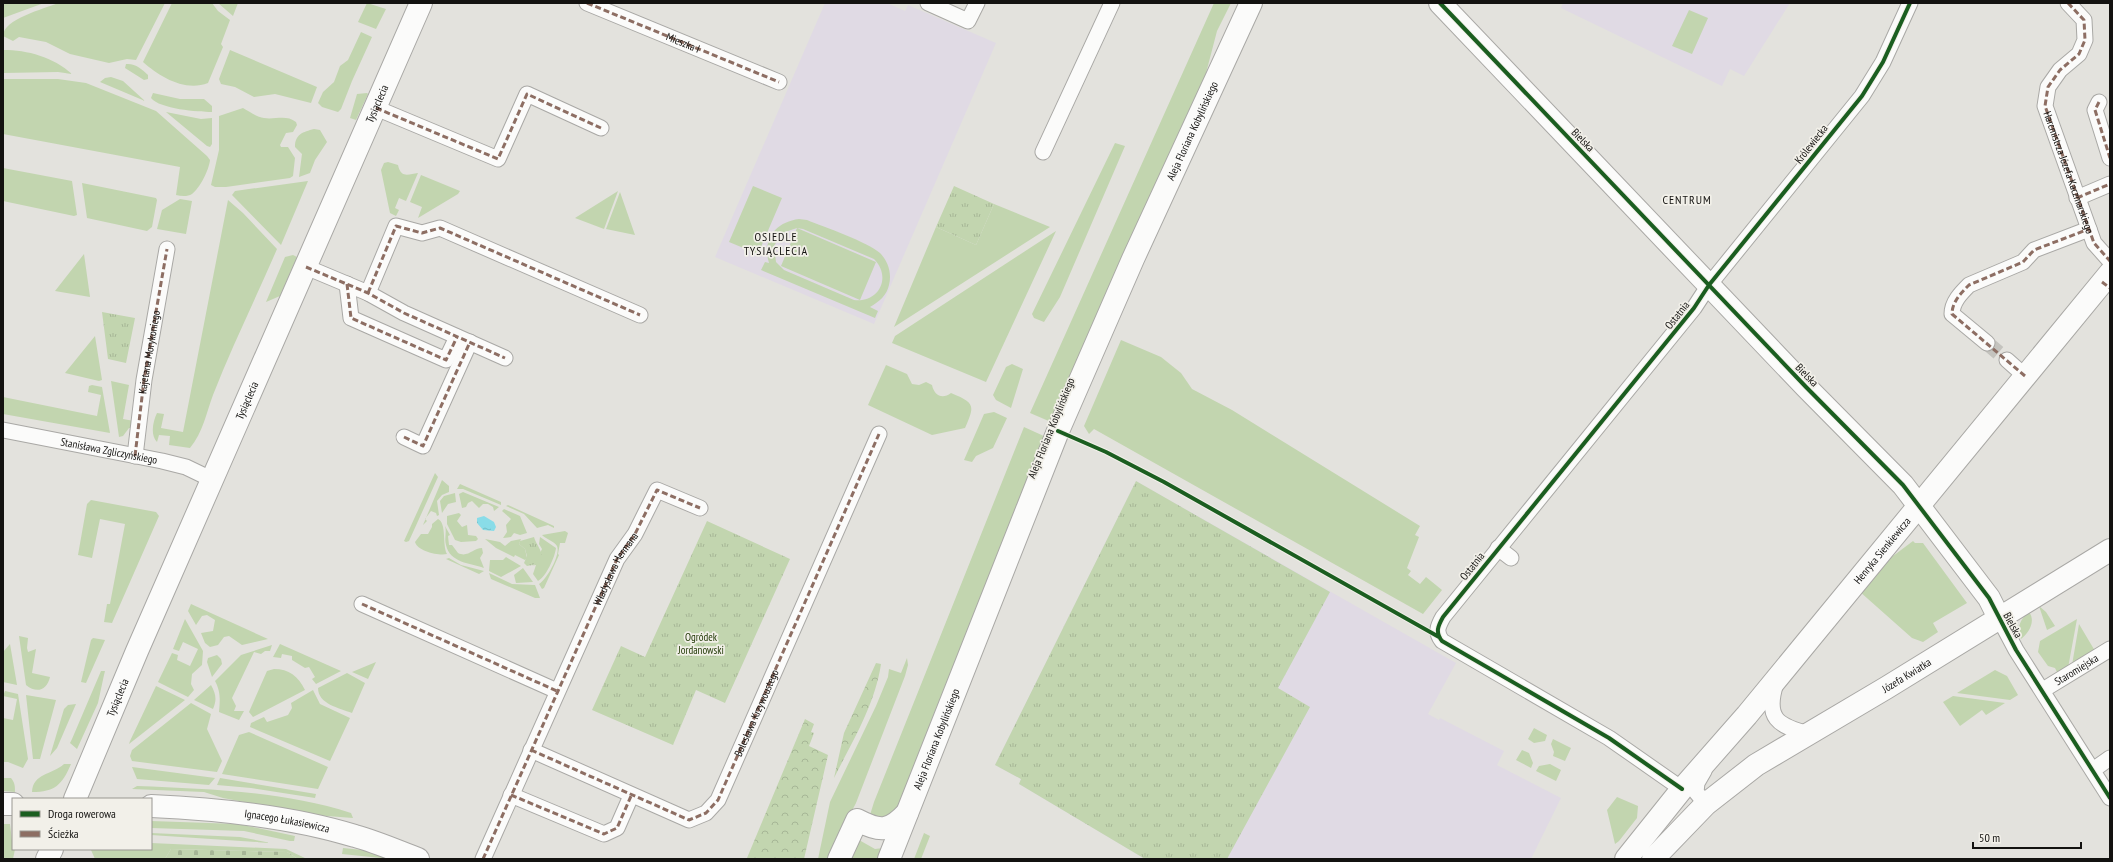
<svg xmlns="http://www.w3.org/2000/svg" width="2113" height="862" viewBox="0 0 2113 862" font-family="'PT Sans Narrow',sans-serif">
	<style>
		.education { fill: #e0dae4 }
		.grass { fill: #c2d5af; fill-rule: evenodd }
		.forest { fill: url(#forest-crowns) }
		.cemetery { fill: url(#cemetery-stones) }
		.park { fill: url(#park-tufts) }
		.water { fill: url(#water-ripples) }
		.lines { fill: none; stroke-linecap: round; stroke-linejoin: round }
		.street-tunnel { stroke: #c4c3be; stroke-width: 15; stroke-dasharray: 15 8; stroke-linecap: butt }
		.street-casing { stroke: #a9a8a5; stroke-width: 17 }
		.secondary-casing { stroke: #a9a8a5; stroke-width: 24 }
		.street { stroke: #fbfbfa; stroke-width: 15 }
		.secondary { stroke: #fbfbfa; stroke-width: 22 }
		.quiet { stroke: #8d6e63; stroke-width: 3; stroke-dasharray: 6 3; stroke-linecap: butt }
		.cycleway-casing { stroke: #f2f0e9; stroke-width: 6 }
		.cycleway { stroke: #1b5e20; stroke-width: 4 }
		.labels { text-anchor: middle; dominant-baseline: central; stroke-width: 3.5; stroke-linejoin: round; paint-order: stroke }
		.street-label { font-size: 11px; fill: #131210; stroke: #f2f0e9 }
		.park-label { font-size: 11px; fill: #1d3500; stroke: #f2f0e9 }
		.neighbourhood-label { font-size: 12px; letter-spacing: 1px; fill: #131210; stroke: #f2f0e9 }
	</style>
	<defs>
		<pattern id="forest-crowns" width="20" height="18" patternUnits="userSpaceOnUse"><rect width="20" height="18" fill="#c2d5af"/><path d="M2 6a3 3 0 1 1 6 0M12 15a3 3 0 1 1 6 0" fill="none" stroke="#a6b696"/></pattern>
		<pattern id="cemetery-stones" width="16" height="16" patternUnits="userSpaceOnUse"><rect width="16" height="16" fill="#c2d5af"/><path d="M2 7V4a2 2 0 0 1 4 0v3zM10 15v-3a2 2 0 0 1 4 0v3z" fill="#a6b696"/></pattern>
		<pattern id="park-tufts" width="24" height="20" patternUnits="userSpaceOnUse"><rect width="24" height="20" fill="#c2d5af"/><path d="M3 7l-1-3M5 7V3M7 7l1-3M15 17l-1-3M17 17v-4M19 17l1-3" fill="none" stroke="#a6b696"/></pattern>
		<pattern id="water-ripples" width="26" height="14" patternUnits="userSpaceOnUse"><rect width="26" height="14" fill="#89dce8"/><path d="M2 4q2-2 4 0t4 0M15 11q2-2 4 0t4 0" fill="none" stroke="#75bcc6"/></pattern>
	</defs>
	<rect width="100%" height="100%" fill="#e3e2dd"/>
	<!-- education -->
	<path class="education" d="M825 3H887L905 11 908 5 996 43 874 324 715 257Z
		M1563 3H1790L1744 76 1730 69 1722 86 1561 8Z
		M1136 481 1456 663 1428 714 1439 720 1440 718 1504 751 1497 765 1561 798 1531 859H1145L1019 784 1021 779 995 765Z"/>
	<!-- grass -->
	<path class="grass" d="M3 3H44L3 18Z
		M58 3H165L136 60 127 59 109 63 70 54 46 42 19 37 13 41 3 36C3 19 44 9 58 3Z
		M172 3H212L218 11 230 20 221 44 223 47 208 83C185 92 160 77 143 62Z
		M218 3H238L233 16Z
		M367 3 386 9 376 29 358 22Z
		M1214 3H1231L1217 31 1205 77 1051 422 1030 413Z
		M1689 10 1708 18 1692 54 1672 46Z
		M361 32 372 37 352 81 341 109 338 112 322 107 318 103 323 92 334 82 340 66 348 60Z
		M3 50C28 50 53 57 72 74L58 72 3 73Z
		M230 50 317 87 311 103 275 94 254 97 235 87 221 84 219 79Z
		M126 64C135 63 142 69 148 75V79L144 80 125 68Z
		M111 77 123 81 145 101 100 82 105 78Z
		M3 79H58L86 83 156 111 207 156 210 160C209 170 200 188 192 194 187 197 181 196 176 195L180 167 3 134Z
		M153 93 180 99H204L212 106V112C198 112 160 109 151 98Z
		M367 93 368 94 356 120 350 118 357 94Z
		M243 108C250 112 257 117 264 118 275 120 286 114 296 122L297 125 293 132 286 133 280 145 281 147H288L295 158 293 176 290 178 226 187H215L211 185 219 150V116Z
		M166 112 201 119 212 118V144L210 147 207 146Z
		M314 129 320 130 327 142 315 160 310 173 299 177 302 154 295 147C295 134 303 132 314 129Z
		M1115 143 1125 146 1060 297 1044 322 1034 318 1032 314Z
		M388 162 398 165C401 179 409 174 418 173L406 201 399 198 395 208 399 210 396 216 390 213 381 170 384 163Z
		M3 168 72 181 77 215 74 216 3 201Z
		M421 175 460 191 458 194 418 218 422 207 410 202Z
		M308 181 281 245 232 195 235 191Z
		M82 183 156 198 157 200 152 227 147 231 87 218Z
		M753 186 782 198 758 254 729 242Z
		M618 191 604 229 575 218Z
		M620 192 635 235 606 229Z
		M180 199 192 201 186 234 157 229 162 210Z
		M228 200 243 213 277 249C256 298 232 346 213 395 206 414 203 432 190 448L169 445 170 436 159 435 157 442C150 435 153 421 157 413L164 414 161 428 183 432Z
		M994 204 1050 227 894 327 936 227 976 245Z
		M799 219 807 220C824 227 868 242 880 253 888 261 892 273 889 285 887 295 879 302 870 307L878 311 875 318 761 270 765 262 769 263C762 240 775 222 799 219ZM797 228 781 266 860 300 876 262 797 228 803 229 874 259C892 277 879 303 854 300L784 270 776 262 774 246 782 233Z
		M1056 231 986 382 892 343 895 336Z
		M84 254 90 297 55 291Z
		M293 255 297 257 280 296 266 302 285 257Z
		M95 336 102 380 99 381 65 373Z
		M1121 340 1161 357 1181 373 1192 389 1232 410 1420 526 1415 535 1419 537 1407 568 1411 571 1408 575 1420 584 1426 577 1442 590 1423 614 1094 429 1089 434 1084 426Z
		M1012 364 1023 369 1011 408 996 400 993 395 1006 367Z
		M886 365 907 374 912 384 919 385 926 382 932 385C934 395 942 400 951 393 975 403 975 405 965 428L932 435 868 405Z
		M111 381 129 385 123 419 134 421 133 428H129L123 436 119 437Z
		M92 385 102 387 110 433 3 414V397L97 416 101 395 88 392 89 386Z
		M994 412 1007 418 993 448 976 456 972 462 964 460 984 414Z
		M1024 427 1046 437 897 821 870 815 874 802Z
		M435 473 438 477 409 541 406 542 404 541Z
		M442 480 449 486V492L442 495 437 501 439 515 437 516 436 513 431 511 425 519 427 521 423 525Z
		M460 484 501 502V505L463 489H457Z
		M463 492 499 507 494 511 493 507 488 504H483L479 508 472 501 468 503 466 507 462 508 459 494Z
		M455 493 456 502 448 504 442 513 440 501 444 496Z
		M91 500 156 512 159 516 112 623 104 622 107 604H110L125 524 100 519 92 558 78 555 87 504Z
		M508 505 554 526V528L548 525 537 528 524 514 506 506Z
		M504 509 520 516 527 533 520 535 514 533 511 537 503 538 507 532 506 525 511 519 502 511Z
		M459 513 461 515 457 521 462 527 467 525 468 535 476 536 478 539 476 541 461 542 455 540 447 524V516Z
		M438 519C447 523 442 545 447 554 440 556 418 552 415 542L421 534H428L432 527V524Z
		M445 526 450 535 448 536 449 545H452L458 553C468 558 473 548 482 548L483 553 480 558 484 568C470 563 450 563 446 545 444 539 447 532 445 526Z
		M565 531 568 533 565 543H560L558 554 559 555 544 588 542 589 539 584C546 580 561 555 557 546 554 541 546 539 542 535Z
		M540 537 556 548C555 557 546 577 538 581L533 574 536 565 530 566 534 565 542 549 539 544Z
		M485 539 500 542 505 546 511 541 521 539 519 544 525 549 527 558 525 560 515 555 514 557 496 548Z
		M1913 541 1915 543H1923L1967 603 1933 623 1938 632 1923 642 1912 638 1859 591 1881 565Z
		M506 557 521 566 501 577 489 571 490 560H503Z
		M449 558 461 565 484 571 479 574 446 559Z
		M523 568 533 582 516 583 514 575Z
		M489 573 512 584 535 585 540 598H535L491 579Z
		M191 604 268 639 242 645 229 636 224 637 218 645 210 647 205 643 201 633 213 631 215 620 207 615 202 616 196 625 188 611Z
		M2039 606 2046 612 2055 626 2047 630Z
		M2029 612C2036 621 2029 633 2021 639 2016 629 2020 619 2029 612Z
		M185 619 203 651 202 665 192 674 191 684 194 690 188 697 158 682 172 653 178 655 177 660 190 666 198 649 183 642 179 651 173 649Z
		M2077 619 2068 668 2058 674 2055 668 2048 666 2038 652 2040 641Z
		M2079 624 2095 651 2072 665Z
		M19 636 28 638 27 648 28 652 36 649 32 673 50 677C47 690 37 694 26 685Z
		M93 638 105 640 86 683 81 682 91 640Z
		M10 644 17 685 3 682V652Z
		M280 644 341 671 316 684 312 679 315 677 309 667 305 668 292 660V656L282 654 281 658 273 657Z
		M272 645 270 651H265L261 654 254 652 232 698 236 706 234 711H244L239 720 219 712C220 701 221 692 215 681L241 655Z
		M217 655 221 659 222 664 212 677 207 662 208 658Z
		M907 658 908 665 905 676 856 803 827 859H818L830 802 876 706 888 677 889 669 901 673Z
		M376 662 368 679 352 672Z
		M274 669C289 669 298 676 305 690L253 717 249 712 267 671Z
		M1995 670 2007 676 2018 695 2010 700 1957 693Z
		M101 671H105L104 675 98 703 77 749 70 743 72 739Z
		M347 673 365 683 352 713C339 708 318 704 318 688Z
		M211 685C216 694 217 700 213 709L194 700Z
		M156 686 185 700 129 744 130 741Z
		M313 690 320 704 350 718 330 761 250 727 251 723 264 717 267 722 288 715 292 708 291 703Z
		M5 691 18 694 28 759 23 768 8 762H3V718L13 720 17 699 3 696Z
		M26 695 56 700 40 759H33Z
		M1953 696 2005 703 1986 715 1982 710 1960 726 1943 702Z
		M191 703 211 714 207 729 222 761 217 772 132 761 130 756 132 750Z
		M76 704 57 748 50 756 64 709 68 705Z
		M1534 728 1547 735 1545 741 1534 743 1528 739Z
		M249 732 328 767 318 789 222 774 239 735Z
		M1553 739 1571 748 1565 761 1553 756 1554 752 1551 744Z
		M1522 750 1529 753 1533 763 1531 768 1516 760Z
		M64 764H71C62 785 55 792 32 792 33 773 52 775 64 764Z
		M1550 764 1561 770 1556 781 1536 771 1539 766Z
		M132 767 215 778 209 785 137 779Z
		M3 778H11C15 783 15 786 15 792L3 791Z
		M220 778 316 794 315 798 251 788 217 785Z
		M137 786C209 789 282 791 351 813L353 818 314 815 223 798 204 792 132 789Z
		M1617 797 1638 806 1637 818 1619 841 1615 844 1607 810Z
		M151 821 238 824 295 836 294 841H290L244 831 151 828Z
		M3 824H10L13 849H15L13 859H3Z
		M151 833 240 837 271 843 151 835Z
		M924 833 930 836 921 859H914Z
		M859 840 875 849 883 848 878 859H852Z
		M151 843 286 849 307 859H298L287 852 171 849 165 859H95L91 850 151 849Z
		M343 848 372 851 391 859 342 854Z"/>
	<!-- forest -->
	<path class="forest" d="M876 663 881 664C875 705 852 742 834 778L844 733Z
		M805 719 814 724 811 732 814 733 809 746 828 755 804 859H749L747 858Z"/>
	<!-- cemetery -->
	<path class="cemetery" d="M171 849 287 852 298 859H165Z"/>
	<!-- park -->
	<path class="park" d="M954 186 994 204 976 245 936 227Z
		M102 312 135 318 126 363 108 359Z
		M1136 481 1330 592 1278 688 1310 707 1227 859H1145L1019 784 1021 779 995 765Z
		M707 521 790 559 725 703 696 690 673 745 592 710 621 646 645 657Z
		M534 537C537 548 554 563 527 566L524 563 527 556 525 549 519 544 520 541Z"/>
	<!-- water -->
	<path class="water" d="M484 516 494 522 496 527 494 531 483 530 477 523V518Z"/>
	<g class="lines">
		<!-- street-tunnel -->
		<path class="street-tunnel" d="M1987 343 2007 360"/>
		<defs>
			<g id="street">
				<path id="s1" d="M587 3 779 82"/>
				<path d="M928 3 968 21 977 3"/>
				<path id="s2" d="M2068 3 2084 20 2085 40 2079 54 2060 70 2048 87 2045 106 2094 243 2110 261"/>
				<path d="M2099 102 2095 110 2110 158"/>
				<path d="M376 108 498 159 527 94 601 128"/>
				<path d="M1043 152 1112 3"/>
				<path d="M2077 198 2110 184"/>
				<path d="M306 267 368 293 404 313 505 358"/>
				<path d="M347 284 351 318 446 360 457 337"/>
				<path d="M368 293 396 226 422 233 440 228 640 315"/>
				<path d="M1987 343 1952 314C1952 302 1961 293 1969 285L2023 262 2034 250 2089 229"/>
				<path d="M2007 360 2025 376"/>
				<path id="s3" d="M3 430 162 461 186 467 213 480"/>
				<path d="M404 437 423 446 470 342"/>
				<path id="s4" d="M135 456 144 380 167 249"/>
				<path d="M1498 548 1511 558"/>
				<path d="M362 604 557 691"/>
				<path d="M1999 618 2016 650 2110 798"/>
				<path d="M1776 683C1765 718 1777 726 1810 734"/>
				<path id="s5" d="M2043 690 2110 649"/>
				<path d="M531 750 689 820 706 813 718 800 879 434"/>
				<path d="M2093 770 2110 758"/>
				<path d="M1704 771 1697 783 1696 792 1706 804"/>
				<path d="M1682 789 1609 738 1442 641C1435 632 1438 626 1443 617L1694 308 1709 285 1862 96 1883 62 1910 3"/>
				<path d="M511 795 604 834 617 828 631 796"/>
				<path d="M483 859 617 559 635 534 657 490 700 508"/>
			</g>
			<g id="secondary">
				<path d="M1440 3 1806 387 1903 485 1989 598 1999 618"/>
				<path id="s6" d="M75 799 137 651 421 3"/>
				<path d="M3 804H13"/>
				<path id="s7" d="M151 806C219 809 290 816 355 836 377 842 397 851 418 859"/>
				<path d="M47 859 52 849"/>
				<path d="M839 859 857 820C880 832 889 832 907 813"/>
				<path id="s8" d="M889 859 1058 431 1133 259 1251 3"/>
				<path id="s9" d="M1626 859 1682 789 1747 715 2110 273"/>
				<path id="s10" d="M1653 859 1706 804 1756 765 1886 688 2110 550"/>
			</g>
		</defs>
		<!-- street casing -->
		<use href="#street" class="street-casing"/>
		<!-- secondary casing -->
		<use href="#secondary" class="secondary-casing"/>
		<!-- street -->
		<use href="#street" class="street"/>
		<!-- secondary -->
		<use href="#secondary" class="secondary"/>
		<!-- quiet -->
		<g class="quiet">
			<path d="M587 3 779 82"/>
			<path d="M2068 3 2084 20 2085 40 2079 54 2060 70 2048 87 2045 106 2094 243 2110 261"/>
			<path d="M2099 102 2095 110 2110 158"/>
			<path d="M376 108 498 159 527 94 601 128"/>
			<path d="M2077 198 2110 184"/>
			<path d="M306 267 368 293 404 313 505 358"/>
			<path d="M2102 282 2110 288"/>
			<path d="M347 284 351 318 446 360 457 337"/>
			<path d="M368 293 396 226 422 233 440 228 640 315"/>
			<path d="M2025 376 1952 314C1952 302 1961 293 1969 285L2023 262 2034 250 2089 229"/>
			<path d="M404 437 423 446 470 342"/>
			<path d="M135 456 144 380 167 249"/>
			<path d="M362 604 557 691"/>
			<path id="s11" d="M531 750 689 820 706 813 718 800 879 434"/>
			<path d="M511 795 604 834 617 828 631 796"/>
			<path id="s12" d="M483 859 617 559 635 534 657 490 700 508"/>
		</g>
		<defs>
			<path id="cycleway" d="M1440 3 1806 387 1903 485 1989 598 2016 650 2110 798
				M1058 431 1106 452 1164 482 1439 637
				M1682 789 1609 738 1442 641C1435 632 1438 626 1443 617L1694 308 1709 285 1862 96 1883 62 1910 3"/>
		</defs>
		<!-- cycleway casing -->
		<use href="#cycleway" class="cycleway-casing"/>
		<!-- cycleway -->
		<use href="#cycleway" class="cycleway"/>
	</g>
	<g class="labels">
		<!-- street labels -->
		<g class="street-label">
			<text stroke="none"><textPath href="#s1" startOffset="104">Mieszka I</textPath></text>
			<text stroke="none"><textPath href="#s6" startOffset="758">Tysiąclecia</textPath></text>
			<text stroke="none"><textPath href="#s8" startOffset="789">Aleja Floriana Kobylińskiego</textPath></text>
			<text transform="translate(1583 140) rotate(46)">Bielska</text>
			<text transform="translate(1811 144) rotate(-52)">Królewiecka</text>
			<text stroke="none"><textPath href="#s2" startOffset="194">Harcmistrza Józefa Kaczmarskiego</textPath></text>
			<text transform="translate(1677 315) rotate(-52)">Ostatnia</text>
			<text stroke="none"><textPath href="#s4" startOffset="105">Kajetana Morykoniego</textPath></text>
			<text transform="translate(1807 375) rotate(46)">Bielska</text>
			<text stroke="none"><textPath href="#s6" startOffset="434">Tysiąclecia</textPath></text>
			<text transform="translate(1051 428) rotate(-68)">Aleja Floriana Kobylińskiego</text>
			<text stroke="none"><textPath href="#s3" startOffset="108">Stanisława Zgliczyńskiego</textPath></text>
			<text stroke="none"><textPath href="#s9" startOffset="401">Henryka Sienkiewicza</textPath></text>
			<text transform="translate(1472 566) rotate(-52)">Ostatnia</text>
			<text stroke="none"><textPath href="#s12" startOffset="319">Władysława Hermana</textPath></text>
			<text transform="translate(2013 625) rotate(61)">Bielska</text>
			<text stroke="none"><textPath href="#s5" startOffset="39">Staromiejska</textPath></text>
			<text stroke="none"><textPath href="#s10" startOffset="315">Józefa Kwiatka</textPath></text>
			<text stroke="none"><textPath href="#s6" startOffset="110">Tysiąclecia</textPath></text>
			<text stroke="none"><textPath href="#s11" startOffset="304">Bolesława Krzywoustego</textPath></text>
			<text stroke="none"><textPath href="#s8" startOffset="129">Aleja Floriana Kobylińskiego</textPath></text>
			<text stroke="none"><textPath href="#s7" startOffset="137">Ignacego Łukasiewicza</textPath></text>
		</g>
		<!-- park labels -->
		<g class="park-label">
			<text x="701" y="637">Ogródek<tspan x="701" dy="13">Jordanowski</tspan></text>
		</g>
		<!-- neighbourhood labels -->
		<g class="neighbourhood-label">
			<text x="1687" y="199">CENTRUM</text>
			<text x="776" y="236">OSIEDLE<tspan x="776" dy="14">TYSIĄCLECIA</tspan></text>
		</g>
	</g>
	<!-- border -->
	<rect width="2113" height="862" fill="none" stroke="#131210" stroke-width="8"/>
	<!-- legend -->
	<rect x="12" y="798" width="140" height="52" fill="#f2f0e9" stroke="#999792"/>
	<rect x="20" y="811" width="20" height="6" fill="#1b5e20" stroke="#999792"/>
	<text x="48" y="818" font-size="12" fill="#131210">Droga rowerowa</text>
	<rect x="20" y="831" width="20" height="6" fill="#8d6e63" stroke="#999792"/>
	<text x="48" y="838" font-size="12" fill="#131210">Ścieżka</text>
	<!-- scale -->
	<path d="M1973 842v6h108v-6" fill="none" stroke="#131210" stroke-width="2"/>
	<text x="1979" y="842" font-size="12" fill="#131210" stroke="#f2f0e9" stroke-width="3" paint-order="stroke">50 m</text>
</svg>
